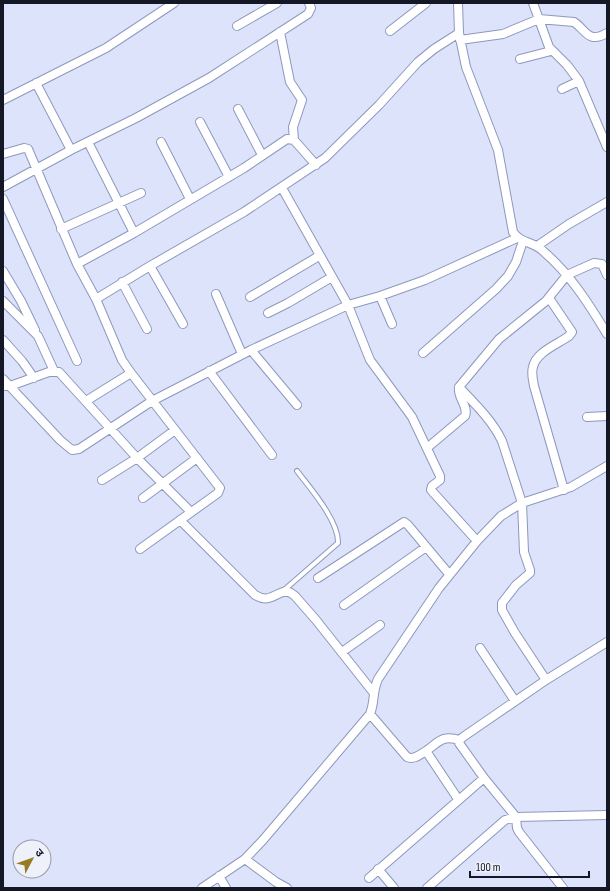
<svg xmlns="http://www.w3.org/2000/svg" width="610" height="891" viewBox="0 0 610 891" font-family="'Sofia Sans Condensed','Noto Sans Devanagari',sans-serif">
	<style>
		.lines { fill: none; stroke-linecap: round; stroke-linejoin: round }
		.lane-casing { stroke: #8d98bd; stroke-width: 6 }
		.street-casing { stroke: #8d98bd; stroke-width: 10 }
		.lane { stroke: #fff; stroke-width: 4 }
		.street { stroke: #fff; stroke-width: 8 }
	</style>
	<rect width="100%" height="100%" fill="#dce3fb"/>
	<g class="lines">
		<defs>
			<path id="lane" d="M283 591 338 543C339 521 310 488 297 471"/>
			<path id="street" d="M458 3 459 33 466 67 498 150 513 232C521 244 533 241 543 251 570 274 589 304 607 334
				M533 3 549 47 567 65 579 81 607 147
				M237 26 277 3
				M390 31 426 3
				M280 32 290 82 302 100 293 127 294 140
				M460 40 503 34 539 19 574 22C586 30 588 44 607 33
				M520 59 551 51
				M36 83 71 150
				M562 89 579 81
				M3 100 106 48 174 3
				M238 109 262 155
				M200 122 229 177
				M88 142 134 233
				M161 142 190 199
				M3 154 24 148 28 149 77 264 96 299 122 360 131 373 220 488 218 493 140 549
				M3 187 71 150 136 118 209 78 308 14 311 8 309 3
				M282 188 348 305 370 360 412 417 440 476V480L432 486 431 490 477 541
				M3 199 77 361
				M61 229 141 193
				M537 246 569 224 607 202
				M77 264 134 233 244 168 287 139 294 140 316 165
				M150 266 183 324
				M3 271 21 301 35 330
				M122 282 147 329
				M216 294 242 354
				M380 296 392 324
				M250 297 319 256
				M549 298 572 332 569 336C558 344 536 352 533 367 531 373 533 380 534 386L564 490
				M96 299 150 266 244 212 325 158 379 105 418 62 434 49 459 33
				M3 301 38 336 54 371
				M268 313 288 303 332 277
				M3 340 22 361 34 378
				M251 350 297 405
				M423 353 496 289 508 276 516 262 523 241
				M209 371 272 455
				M3 379 60 440 72 450 79 449 152 401 251 350 348 305 380 296 425 280 517 238
				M5 386H10L49 372H59L137 458 191 512
				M459 387C475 404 492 420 502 441L522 503 524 552 530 570V573L516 585 502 603V610L515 633 546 680
				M86 401 131 373
				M587 417 607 416
				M427 448 465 416C469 406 457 398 459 387L499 339 546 301 567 275 594 263 602 264 607 275
				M102 480 137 458 175 430
				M143 498 197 458
				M180 520 255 595C269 603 272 595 286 591L291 593 295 596 316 620 373 692
				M318 578 404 522 408 525 449 574
				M344 605 426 547
				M480 648 515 701
				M342 652 380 625
				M370 714 407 757C414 760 419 755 426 751L458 799
				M426 751C440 741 442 735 460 740
				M245 859 276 882 287 888
				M378 869 394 888
				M219 876 226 888
				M369 878 484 778
				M202 888 245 859 263 840 370 714C375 702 372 692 378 679L439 588 477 541 501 516 522 503 571 487 607 466
				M427 888 505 820 516 817 607 815
				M563 888 519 832 517 828 516 817 484 778 459 743 460 740 463 737 546 680 607 642"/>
		</defs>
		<!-- lane casing -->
		<use href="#lane" class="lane-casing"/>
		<!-- street casing -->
		<use href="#street" class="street-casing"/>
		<!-- lane -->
		<use href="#lane" class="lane"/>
		<!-- street -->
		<use href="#street" class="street"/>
	</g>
	<!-- border -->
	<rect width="610" height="891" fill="none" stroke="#141826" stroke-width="8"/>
	<!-- north arrow -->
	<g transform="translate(32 859) rotate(49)"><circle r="19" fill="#eef1f9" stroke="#979aa5"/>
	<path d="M0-3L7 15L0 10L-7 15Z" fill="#977c24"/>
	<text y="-6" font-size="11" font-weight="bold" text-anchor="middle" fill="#141826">उ</text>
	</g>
	<!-- scale -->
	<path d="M470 871v6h119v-6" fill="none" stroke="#141826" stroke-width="2"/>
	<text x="476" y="871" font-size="12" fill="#141826" stroke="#eef1f9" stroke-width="3" paint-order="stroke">100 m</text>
</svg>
